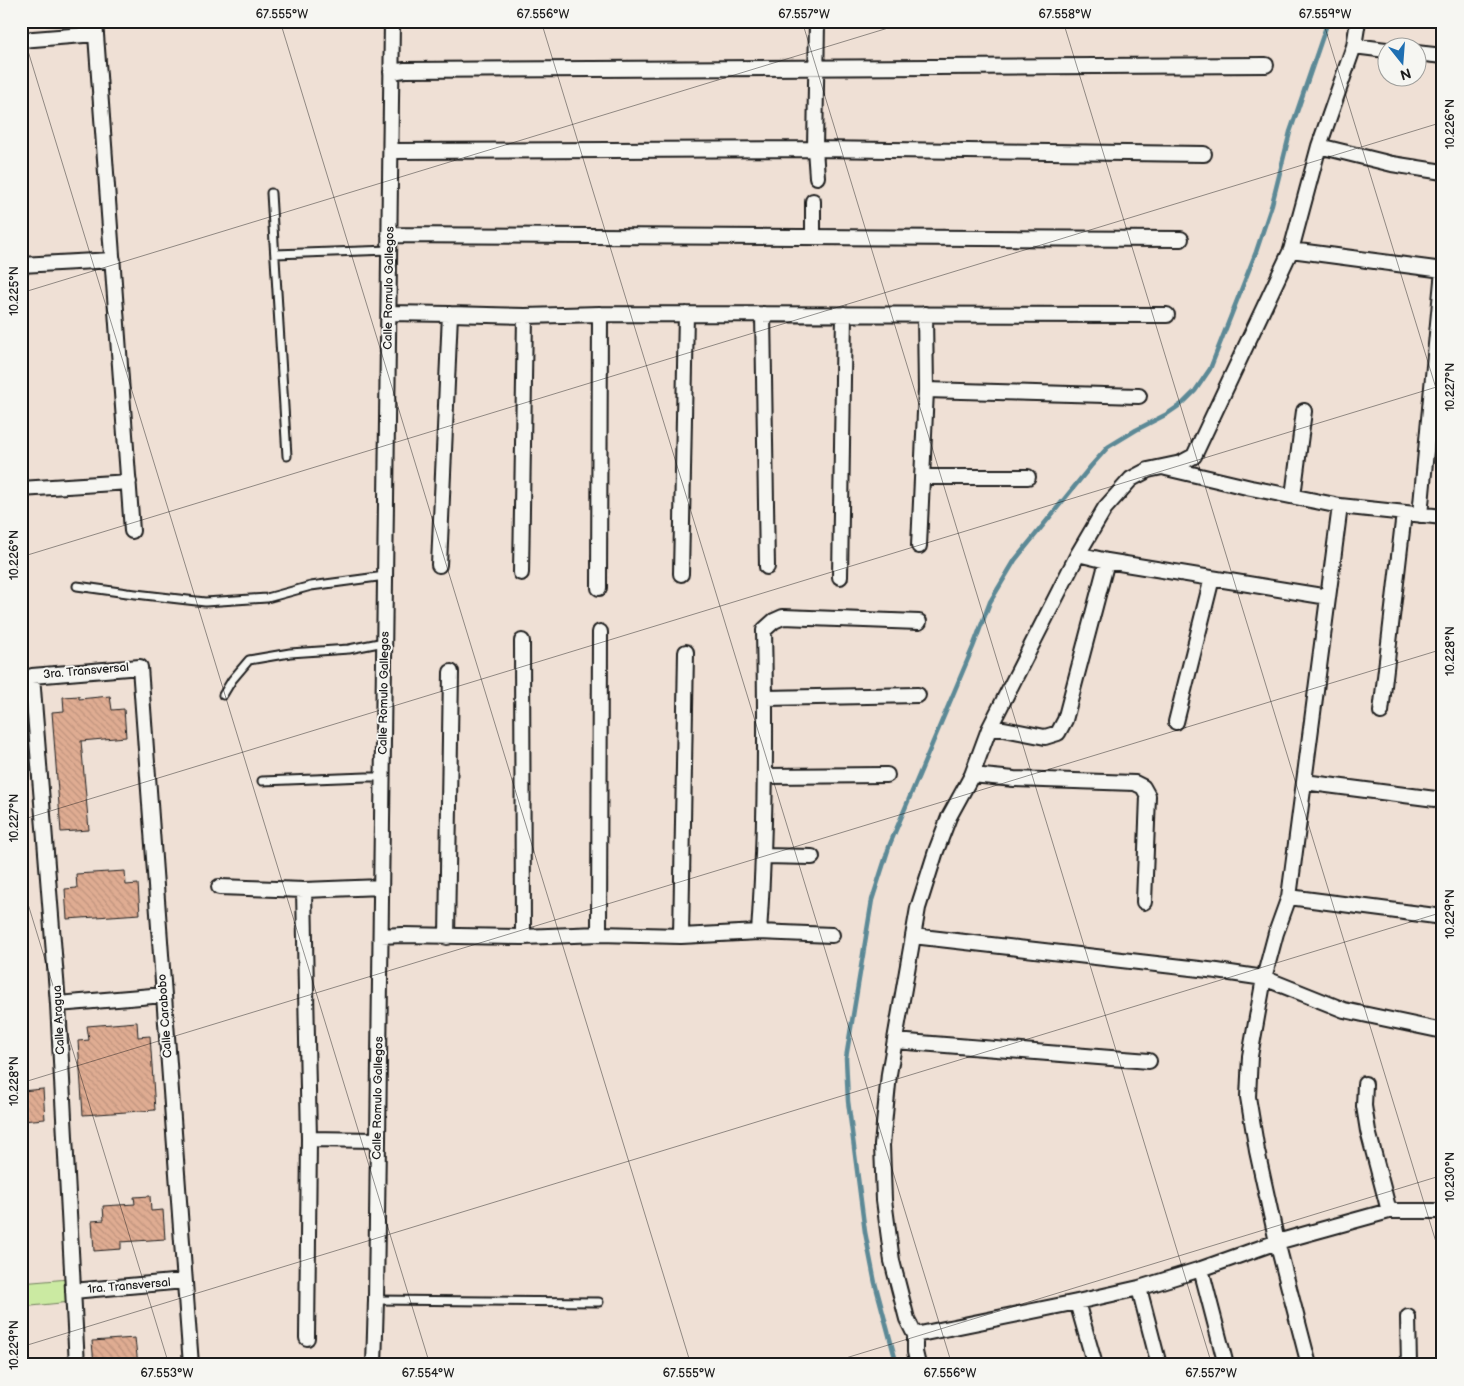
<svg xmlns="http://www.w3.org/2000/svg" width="1464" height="1386" viewBox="0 0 1464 1386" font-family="'Balsamiq Sans',sans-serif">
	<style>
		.green { fill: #cbeaa2; stroke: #74835f }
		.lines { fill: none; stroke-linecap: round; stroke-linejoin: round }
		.stream { stroke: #5c8996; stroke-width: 4.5 }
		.building { fill: url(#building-back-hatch); stroke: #1c1c1c }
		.service-casing { stroke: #1c1c1c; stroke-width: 11 }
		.minor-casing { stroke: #1c1c1c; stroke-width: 18 }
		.service { stroke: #f6f6f2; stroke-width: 7 }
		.minor { stroke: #f6f6f2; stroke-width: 14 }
		.ticks { fill: none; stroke: #1c1c1c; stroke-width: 1; stroke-opacity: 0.45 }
		.labels { text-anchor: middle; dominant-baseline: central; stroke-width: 4; stroke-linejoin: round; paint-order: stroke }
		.street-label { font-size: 12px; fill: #1c1c1c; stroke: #f6f6f2 }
		.neatline { fill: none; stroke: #1c1c1c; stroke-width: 2 }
		.ticks-label { font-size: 12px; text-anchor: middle; fill: #1c1c1c }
	</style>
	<defs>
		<pattern id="building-back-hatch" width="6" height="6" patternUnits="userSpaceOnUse" patternTransform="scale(1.25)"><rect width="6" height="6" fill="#dfac92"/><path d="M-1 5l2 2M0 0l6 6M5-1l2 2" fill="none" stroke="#bf937d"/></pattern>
	</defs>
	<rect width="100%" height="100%" fill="#efe0d5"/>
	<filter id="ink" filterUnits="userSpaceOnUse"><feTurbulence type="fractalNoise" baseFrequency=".02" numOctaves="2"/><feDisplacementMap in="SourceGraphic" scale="10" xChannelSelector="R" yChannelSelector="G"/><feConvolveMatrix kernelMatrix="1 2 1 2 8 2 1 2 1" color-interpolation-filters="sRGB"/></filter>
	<g filter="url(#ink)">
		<!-- green -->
		<path class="green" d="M69 1279 70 1302 22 1307 21 1283Z"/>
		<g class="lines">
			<!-- stream -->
			<path class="stream" d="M897 1365 875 1283 865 1232 848 1101 846 1058 872 900 890 844 973 647 990 602 1015 560 1091 466 1108 447 1136 430 1167 414 1183 403 1195 391 1210 369 1256 252 1272 204 1290 132 1328 21"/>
		</g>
		<!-- building -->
		<path class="building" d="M79 696V699L110 696 112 710 124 709 126 737 81 741 89 830 61 832 52 712 64 711 63 697Z
			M125 871 126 885 138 884 140 914 67 919 65 889 77 888 76 874Z
			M137 1022 138 1037 150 1036 155 1110 83 1115 78 1041 89 1040 87 1026Z
			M43 1089 45 1119 21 1121V1091Z
			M150 1196 151 1211 163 1210 165 1239 121 1242V1249L94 1251 92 1221 104 1220 103 1206 135 1204 134 1197Z
			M135 1338 138 1365H94L92 1341Z"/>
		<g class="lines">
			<defs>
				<path id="service" d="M271 193 287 456
					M275 254 390 250
					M77 586 127 593 205 602 267 598 311 586 385 576
					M223 695 232 680 249 660 290 653 349 649 384 642
					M262 781 366 777H382
					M376 1300 599 1302"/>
				<path id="minor" d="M95 21 132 531
					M817 21 815 149 817 177
					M1358 21 1354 46 1319 146 1291 250 1194 456 1181 463 1148 470 1131 479 1105 508 1078 554 989 729 972 775 949 817 936 851 918 908 889 1074 882 1145 884 1200 892 1261 907 1319 915 1335 1077 1302 1139 1288 1201 1269 1277 1242 1389 1211H1443
					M21 40 96 34
					M1354 46 1386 50
					M1416 53 1443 56
					M391 72 405 70 1266 65
					M1319 146 1392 164 1443 172
					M391 151 815 149 1204 154
					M813 201V236
					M389 235 1181 239
					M1291 250 1443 270
					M21 265 113 260
					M389 313 450 314 525 316 600 314 1167 315
					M763 314 767 567
					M926 390 1139 396
					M1166 468 1251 488 1340 506 1443 517
					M922 477H1028
					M21 489 129 482
					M1293 496 1304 411
					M1420 515 1443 270
					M919 546 926 390 925 314
					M1078 554 1107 561 1328 597
					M439 565 450 314
					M521 573 525 316
					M681 574 686 314
					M840 577 844 314
					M599 588 600 314
					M522 641 523 937
					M766 698 918 695
					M1381 712 1404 513
					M1176 722 1212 578
					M989 729H1004L1045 737 1058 733 1065 720 1107 561
					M972 775 1014 779 1135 783 1143 787 1148 796 1144 902
					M766 776 887 775
					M1304 782 1443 800
					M764 856 812 857
					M219 887 304 890 309 1139 307 1338
					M304 890 381 887
					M1289 897 1443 917
					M759 932 832 935
					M599 934 600 632
					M381 936 402 935 523 937 599 934 681 936 759 932C766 831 766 731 764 630L774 621 783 617 919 622
					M681 936 686 652
					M913 936 1217 971 1264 978 1344 1010 1443 1031
					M447 937 451 672
					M58 1004 164 995
					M895 1041 1149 1061
					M1365 1084 1364 1106 1368 1131 1389 1211
					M309 1139 378 1140
					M1201 1269 1226 1365
					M1139 1288 1159 1365
					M73 1291 184 1281
					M1077 1302 1095 1365
					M1408 1317 1409 1365
					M915 1335V1352L918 1365
					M77 1365 58 1004 32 676 140 667 191 1365
					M374 1365 376 1300 392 21
					M1309 1365 1277 1242 1257 1151 1248 1097 1250 1056 1264 978 1276 933 1289 897 1340 506"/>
			</defs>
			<!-- service casing -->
			<use href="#service" class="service-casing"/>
			<!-- minor casing -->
			<use href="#minor" class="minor-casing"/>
			<!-- service -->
			<use href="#service" class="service"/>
			<!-- minor -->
			<use href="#minor" class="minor"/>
		</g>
	</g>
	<!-- ticks -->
	<path class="ticks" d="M280 21 691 1365M541 21 952 1365M802 21 1212 1365M1063 21 1443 1265M1323 21 1443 411M21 28 430 1365M21 30 50 21M21 293 911 21M21 557 1443 122M21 820 1443 385M21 881 169 1365M21 1083 1443 649M21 1347 1443 912M823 1365 1443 1175"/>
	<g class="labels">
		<!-- street labels -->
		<g class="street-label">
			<text transform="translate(389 288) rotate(-89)">Calle Romulo Gallegos</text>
			<text transform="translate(86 671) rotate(-5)">3ra. Transversal</text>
			<text transform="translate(384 693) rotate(-89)">Calle Romulo Gallegos</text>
			<text transform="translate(165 1016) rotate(-94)">Calle Carabobo</text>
			<text transform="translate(59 1020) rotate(-93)">Calle Aragua</text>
			<text transform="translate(378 1098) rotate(-89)">Calle Romulo Gallegos</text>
			<text transform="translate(129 1286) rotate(-5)">1ra. Transversal</text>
		</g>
	</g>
	<!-- margin -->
	<rect width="1464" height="1386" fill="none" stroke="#f6f6f2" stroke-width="55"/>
	<!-- north arrow -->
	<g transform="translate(1402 62) rotate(163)"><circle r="24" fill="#f6f6f2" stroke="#9f9f9c"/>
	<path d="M0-4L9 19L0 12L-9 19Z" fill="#1f6fb2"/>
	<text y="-8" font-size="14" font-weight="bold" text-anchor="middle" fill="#1c1c1c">N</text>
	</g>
	<rect x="28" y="28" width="1408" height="1330" class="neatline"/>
	<g class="ticks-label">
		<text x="282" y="18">67.555°W</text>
		<text x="543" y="18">67.556°W</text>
		<text x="804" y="18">67.557°W</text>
		<text x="1065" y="18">67.558°W</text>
		<text x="1325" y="18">67.559°W</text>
		<text transform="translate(1450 124) rotate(-90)" y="4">10.226°N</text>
		<text transform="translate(14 291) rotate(-90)" y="4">10.225°N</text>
		<text transform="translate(1450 387) rotate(-90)" y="4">10.227°N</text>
		<text transform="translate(14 555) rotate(-90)" y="4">10.226°N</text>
		<text transform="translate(1450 651) rotate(-90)" y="4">10.228°N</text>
		<text transform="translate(14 818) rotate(-90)" y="4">10.227°N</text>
		<text transform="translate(1450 914) rotate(-90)" y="4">10.229°N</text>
		<text transform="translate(14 1081) rotate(-90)" y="4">10.228°N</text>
		<text transform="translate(1450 1177) rotate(-90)" y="4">10.230°N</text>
		<text transform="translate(14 1345) rotate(-90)" y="4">10.229°N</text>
		<text x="167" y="1377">67.553°W</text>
		<text x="428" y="1377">67.554°W</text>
		<text x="689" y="1377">67.555°W</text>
		<text x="950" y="1377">67.556°W</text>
		<text x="1211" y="1377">67.557°W</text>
	</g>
</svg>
